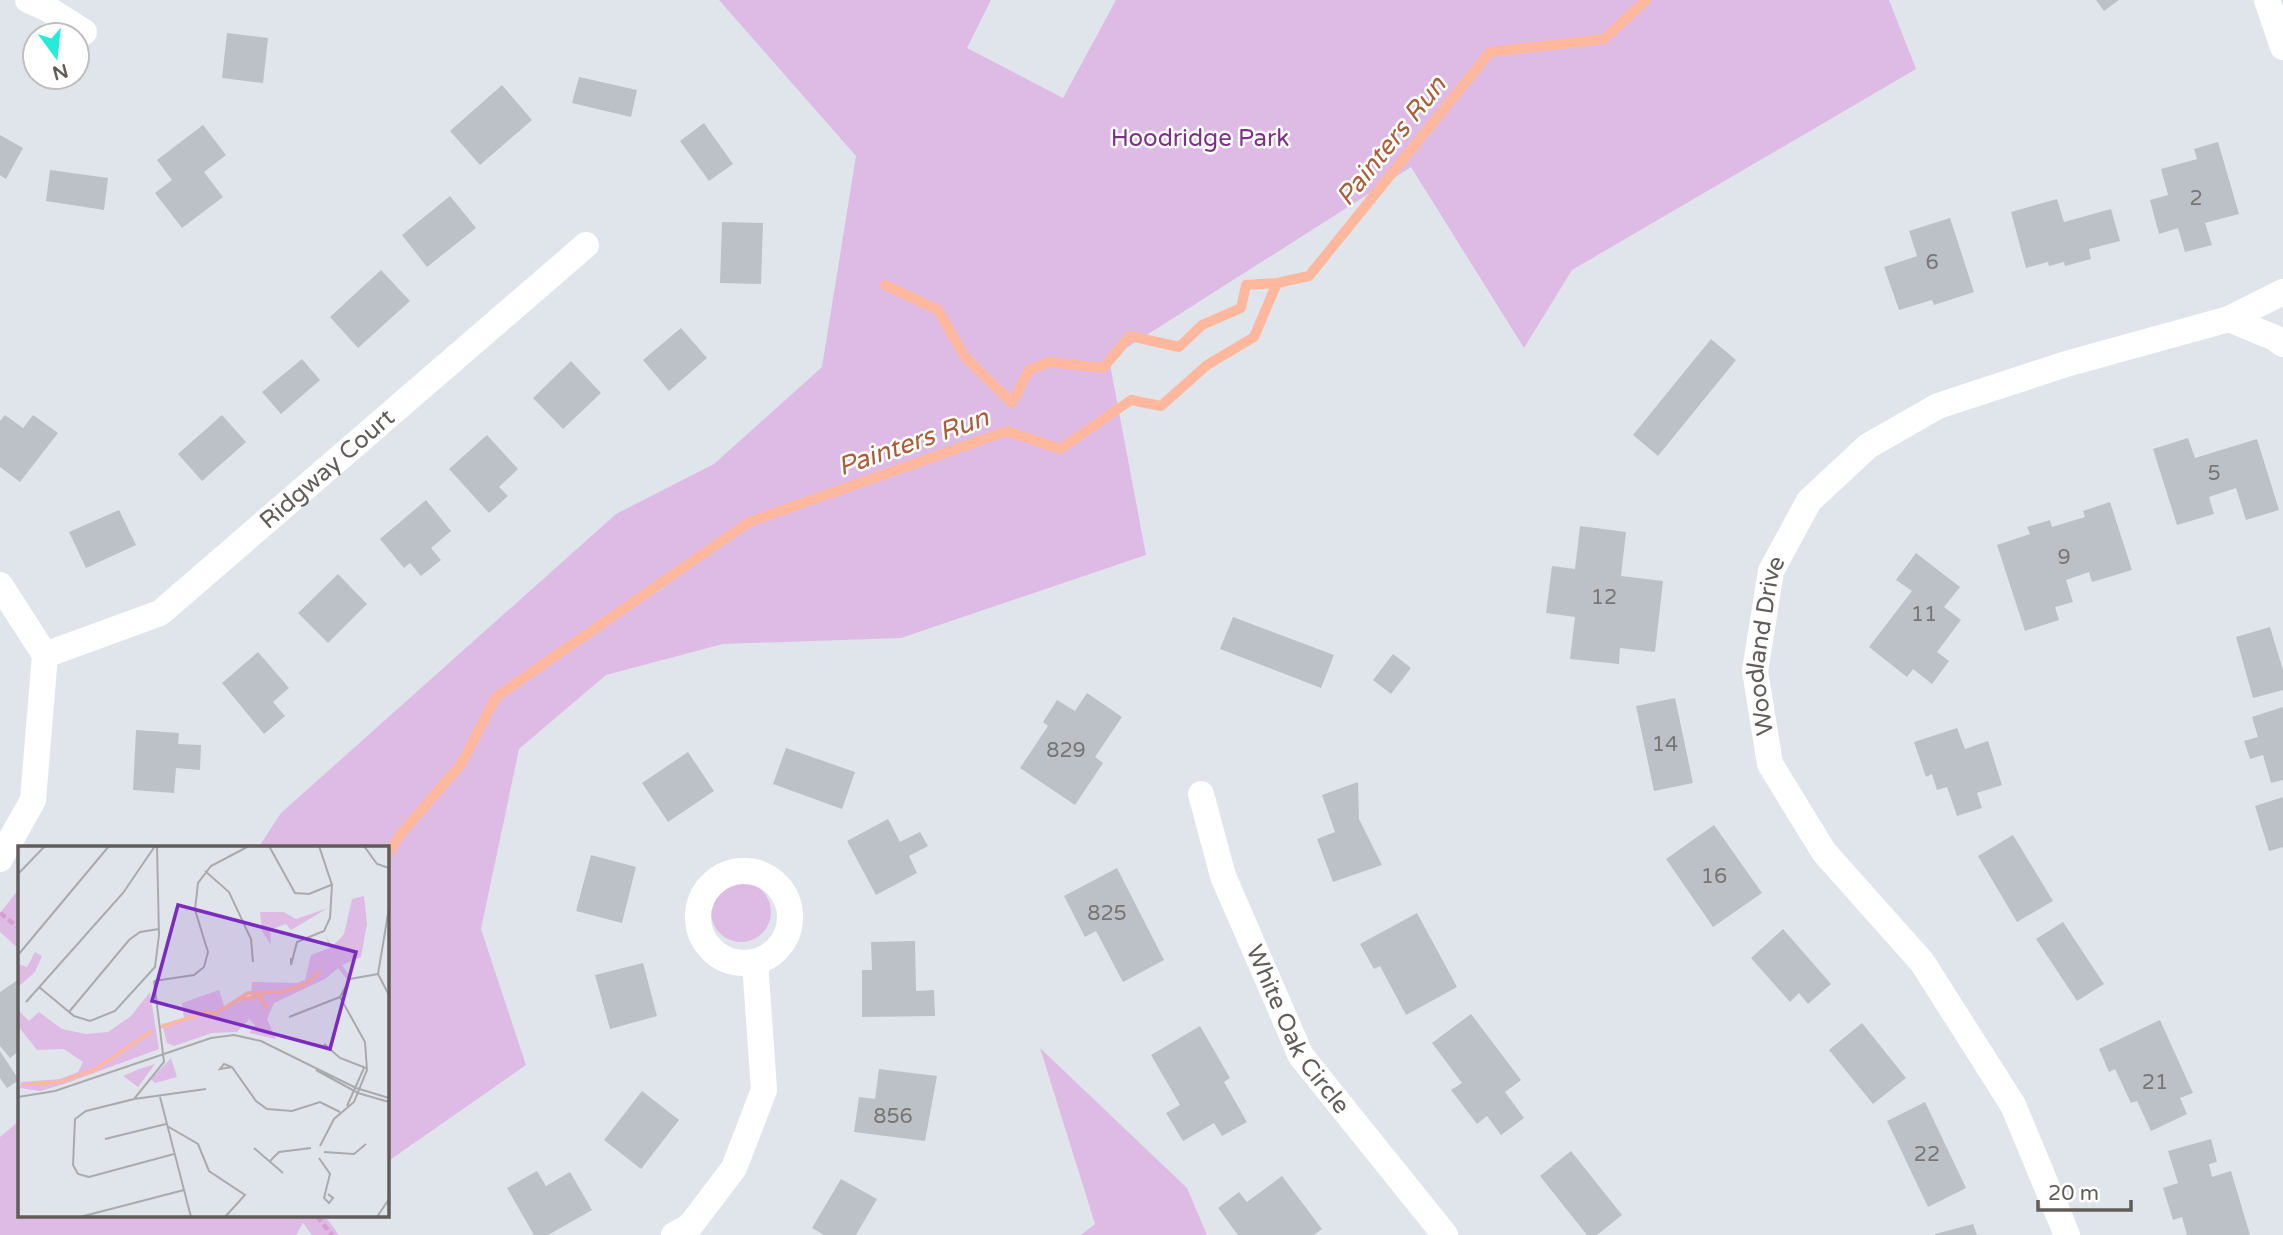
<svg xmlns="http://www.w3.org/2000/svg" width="2283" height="1235" viewBox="0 0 2283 1235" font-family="'Varela Round',sans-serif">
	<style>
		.green { fill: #debbe5 }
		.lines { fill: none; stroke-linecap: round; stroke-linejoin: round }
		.stream { stroke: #ffb79d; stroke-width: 10 }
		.building { fill: #bcc1c7 }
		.path { stroke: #d79ed2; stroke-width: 4.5; stroke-dasharray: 7 3.5; stroke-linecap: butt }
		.minor { stroke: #fff; stroke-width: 26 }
		.labels { text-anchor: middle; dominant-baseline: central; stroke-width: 5; stroke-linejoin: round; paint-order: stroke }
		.number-label { font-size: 21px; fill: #787574 }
		.park-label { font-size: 24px; fill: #7c3386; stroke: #fff }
		.street-label { font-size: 24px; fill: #615c59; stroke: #fff }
		.water-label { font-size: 26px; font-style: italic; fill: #a95e37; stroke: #fff }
		.inset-river { fill: none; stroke: #ffb79d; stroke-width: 3.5 }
		.inset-road { fill: none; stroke: #a9aaad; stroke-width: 2 }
		.view { fill: #7b2cbf; fill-opacity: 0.15; stroke: #7b2cbf; stroke-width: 3.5 }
		.inset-edge { fill: none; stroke: #615c59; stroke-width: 3.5 }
	</style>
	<rect width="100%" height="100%" fill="#e0e5ec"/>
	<!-- green -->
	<path class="green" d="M719 0H991L967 48 1063 98 1116 0H1889L1916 69 1572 270 1524 348 1411 167 1109 359 1146 555 901 638 723 644 606 675 519 749 481 929 526 1065 387 1162V848H258L281 813 616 514 714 464 822 367 856 156Z
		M711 912a30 30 0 1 1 60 0a30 30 0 1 1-60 0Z
		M19 889V949L0 932V913Z
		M1040 1048 1187 1188 1207 1235H1081L1095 1224Z
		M19 1121V1216H325L339 1235H312L303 1223 296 1235H0V1137Z"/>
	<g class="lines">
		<!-- stream -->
		<path class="stream" d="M885 285 938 310 965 357 1012 403 1029 370 1049 362 1103 368 1130 336 1179 347 1202 325 1241 308 1246 285 1277 283
			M387 855 400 835 461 764 496 697 749 522 1007 431 1060 449 1131 400 1161 406 1207 365 1254 337 1277 283 1309 276 1490 52 1604 39 1646 0"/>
	</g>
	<!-- building -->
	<path class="building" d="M2096 0H2119L2104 11Z
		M227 33 268 38 263 83 222 78Z
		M579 77 637 90 631 117 572 103Z
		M502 85 532 120 480 165 450 131Z
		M704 123 733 164 709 181 680 141Z
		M203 125 226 155 204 172 223 197 182 228 155 193 172 180 157 160Z
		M0 135 23 148 6 179 0 175Z
		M2218 142 2239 214 2205 223 2212 245 2185 252 2178 228 2159 234 2150 200 2168 195 2161 169 2197 159 2194 149Z
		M50 170 108 178 104 210 46 201Z
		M450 196 476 228 427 267 402 235Z
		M2057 199 2064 222 2111 209 2120 241 2089 249 2091 259 2065 266 2064 262 2049 266 2048 262 2026 268 2011 212Z
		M1950 218 1974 292 1934 305 1932 300 1899 310 1884 267 1917 256 1909 231Z
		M722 222 763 223 761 284 720 283Z
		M381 270 410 301 358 348 330 317Z
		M681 328 707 358 669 391 643 360Z
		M1711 339 1736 360 1658 456 1633 435Z
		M302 359 320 380 281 414 262 392Z
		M571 361 601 393 563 429 533 398Z
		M5 415 23 428 33 415 58 433 20 482 0 467V421Z
		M222 415 246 442 202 481 178 454Z
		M487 435 518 469 499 487 508 496 489 513 449 469Z
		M2188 438 2195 458 2257 439 2279 510 2246 520 2236 488 2209 497 2214 514 2177 525 2153 449Z
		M426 500 451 531 431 548 441 560 421 576 410 563 404 568 380 539Z
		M2110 502 2132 570 2092 582 2089 572 2066 580 2073 602 2055 607 2059 620 2025 631 1997 545 2030 534 2027 527 2050 520 2052 527 2085 517 2083 511Z
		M119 510 136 545 86 568 69 532Z
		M1580 526 1626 532 1621 576 1663 581 1655 652 1620 648 1619 664 1570 659 1575 617 1546 613 1552 566 1575 569Z
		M1916 553 1960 587 1944 607 1961 620 1937 652 1949 661 1932 684 1913 669 1907 677 1869 647 1912 591 1896 580Z
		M338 574 367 604 328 643 298 613Z
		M1233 617 1334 655 1321 688 1220 649Z
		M2270 627 2283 670V690L2253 698 2236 637Z
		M258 652 289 688 273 702 285 716 264 734 222 683Z
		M1393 654 1411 668 1391 694 1373 680Z
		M1087 693 1122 717 1095 757 1103 763 1075 805 1020 768 1048 726 1043 722 1057 700 1075 711Z
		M1675 698 1693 783 1654 791 1636 706Z
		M2283 707V780L2271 783 2263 755 2250 759 2244 741 2258 737 2252 717Z
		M1957 728 1965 749 1988 741 2002 785 1977 793 1982 808 1957 816 1947 787 1937 790 1932 774 1926 777 1914 742Z
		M136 730 179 733 178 744 201 745 200 770 176 768 174 793 133 790Z
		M786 748 855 772 842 809 773 784Z
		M688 752 714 791 668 822 642 783Z
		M1358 782 1359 819 1382 865 1333 882 1317 839 1335 832 1322 795Z
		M2283 797V847L2269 851 2255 806Z
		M888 819 900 842 920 832 928 846 909 856 917 873 876 895 847 841Z
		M1714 825 1762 893 1713 927 1666 859Z
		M2013 835 2053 901 2017 922 1978 856Z
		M591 855 636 867 622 923 576 911Z
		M1117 868 1164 960 1123 982 1096 931 1085 937 1064 896Z
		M1417 913 1457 987 1406 1015 1380 966 1374 969 1360 944Z
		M2063 922 2104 984 2077 1001 2036 939Z
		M1783 929 1831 984 1808 1004 1799 993 1790 1002 1751 958Z
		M915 941 916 991 934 990 935 1016 862 1017V970H872L871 942Z
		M643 963 657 1016 610 1029 595 975Z
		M19 979V1051L10 1058 0 1046V992Z
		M1471 1014 1521 1080 1505 1092 1524 1118 1501 1135 1487 1116 1477 1124 1451 1090 1462 1083 1432 1043Z
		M2160 1020 2193 1093 2180 1098 2187 1114 2151 1131 2137 1101 2131 1103 2115 1069 2109 1072 2099 1049Z
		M1862 1023 1906 1078 1873 1104 1829 1050Z
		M1200 1026 1230 1078 1224 1082 1247 1122 1222 1136 1214 1123 1183 1141 1166 1113 1180 1105 1151 1055Z
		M0 1051 19 1080 7 1088 0 1078Z
		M879 1069 937 1076 925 1141 854 1132 859 1097 875 1099Z
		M642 1091 679 1120 641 1169 604 1140Z
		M1925 1102 1966 1188 1928 1207 1887 1121Z
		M2211 1139 2217 1162 2209 1164 2212 1177 2231 1171 2250 1235H2187L2182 1217 2173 1220 2163 1188 2178 1183 2168 1151Z
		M1571 1151 1622 1215 1597 1235H1587L1540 1176Z
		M537 1171 546 1186 570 1172 592 1210 548 1235H534L507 1188Z
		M1282 1176 1322 1229 1314 1235H1238L1218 1208 1239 1192 1247 1202Z
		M841 1179 877 1199 856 1235H824L812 1228Z
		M1973 1224 1977 1235H1935V1234Z"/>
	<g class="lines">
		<!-- path -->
		<path class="path" d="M0 913 19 928
			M317 1216 332 1235"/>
		<!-- minor -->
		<g class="minor">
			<path d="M28 0 48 9 84 32"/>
			<path d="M2267 0 2283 47"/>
			<path d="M2229 319 2275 338 2283 344"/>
			<path d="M0 585 45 655 33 800 0 859"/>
			<path id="s1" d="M45 655 160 613 586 245"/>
			<path id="s2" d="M1201 794 1223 876 1301 1056 1445 1235"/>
			<circle cx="744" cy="917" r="46"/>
			<path d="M674 1235 690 1226 734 1168 764 1090 755 962"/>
			<path id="s3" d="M2067 1235 2013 1105 1922 962 1824 852 1770 764 1755 671 1771 571 1809 501 1868 446 1938 406 2066 364 2229 319 2283 292"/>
		</g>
	</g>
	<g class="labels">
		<!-- number labels -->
		<g class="number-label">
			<text x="2196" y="198">2</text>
			<text x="1932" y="262">6</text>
			<text x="2214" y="473">5</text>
			<text x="2064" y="557">9</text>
			<text x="1604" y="597">12</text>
			<text x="1924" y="614">11</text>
			<text x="1665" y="744">14</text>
			<text x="1066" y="750">829</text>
			<text x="1714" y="876">16</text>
			<text x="1107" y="913">825</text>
			<text x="2155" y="1082">21</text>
			<text x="893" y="1116">856</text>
			<text x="1927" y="1154">22</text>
		</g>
		<!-- park labels -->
		<g class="park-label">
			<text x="1200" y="138">Hoodridge Park</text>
		</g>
		<!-- street labels -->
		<g class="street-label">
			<text stroke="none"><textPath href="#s1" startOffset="343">Ridgway Court</textPath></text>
			<text stroke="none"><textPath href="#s3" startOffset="681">Woodland Drive</textPath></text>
			<text stroke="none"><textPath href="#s2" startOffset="256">White Oak Circle</textPath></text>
		</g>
		<!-- water labels -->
		<g class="water-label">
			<text transform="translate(1391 141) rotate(-51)">Painters Run</text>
			<text transform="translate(913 442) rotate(-19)">Painters Run</text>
		</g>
	</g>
	<!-- overview -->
	<g transform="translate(18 846)">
		<rect width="371" height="371" fill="#e0e5ec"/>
		<path d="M346 50 349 78 343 111 324 119 332 131 329 133 320 122 307 133 256 157 249 173 258 193 231 187 237 179 231 173 219 186 194 187 156 200 149 197 144 178 166 172 164 157 201 144 206 160 233 152 234 136 279 137 287 134 293 109 312 102 307 88 314 101 326 88 334 53ZM310 62 273 84 268 78 252 84 253 99 244 85 242 66H266L278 73ZM17 106 24 110 17 126 0 141V118L9 121ZM132 146 141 203 46 238 22 245 2 242 3 236 42 233 60 226 65 216 46 203 19 204 0 180V164L11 175 21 166 44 183 68 188 90 186 113 170ZM153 212 159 231 137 237 133 233ZM137 218 120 241 105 230 121 223Z" fill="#debbe5"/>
		<path class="inset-river" d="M219 154 242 150 249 162M143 181 188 166 197 168 230 147 264 146 288 138 303 125M5 239 41 236 76 224 134 185"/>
		<path class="inset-road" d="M251 0 277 47 291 48 313 39M346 0 359 18 371 22M187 25 211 46 233 93 235 116M0 28 27 0M0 109 91 0M273 112V119L279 96 306 85 312 72 314 39 301 0M360 128 371 62M360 128 371 149M136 135 146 216 116 253 68 265 57 273 55 319 60 328 71 331 156 308M136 135 176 129 186 121 190 106 177 64 180 37 193 20 231 0M21 141 56 170 72 175 97 165 137 121 141 89 139 0M8 156 105 47 137 0M51 166 111 94 122 86 141 83M271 171 322 151M306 198 322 212 348 222M214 221 202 223 206 218 214 221 238 255 249 263 274 265 302 256 322 266M298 224 340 247 371 256M0 251 37 245 193 192 216 189 243 195 338 242 371 252M142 251 173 371M116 253 188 243M329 260 346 222M149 280 180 298 191 325 227 349 207 371M87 293 148 278M302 300 316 273 336 256 349 224 347 196 322 151 332 133 360 128M236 302 265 327M306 306 336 308 348 298M301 312 312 328 306 352 311 357 315 352 310 348M252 315 261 306 293 302M62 371 166 344M359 371 371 353"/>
		<path class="view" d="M160 59 338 106 312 203 134 155Z"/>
		<rect width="371" height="371" class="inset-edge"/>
	</g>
	<!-- north arrow -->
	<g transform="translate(56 56) rotate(165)"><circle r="33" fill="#ffffff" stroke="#c0bebd" stroke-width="2"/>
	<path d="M0-5L12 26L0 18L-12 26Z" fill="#25ecda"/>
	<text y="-10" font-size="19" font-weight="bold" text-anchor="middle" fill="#615c59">N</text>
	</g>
	<!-- scale -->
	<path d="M2038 1200v10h93v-10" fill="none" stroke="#615c59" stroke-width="3.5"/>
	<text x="2048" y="1200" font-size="21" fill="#615c59" stroke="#ffffff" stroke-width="5" paint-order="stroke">20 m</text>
</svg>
